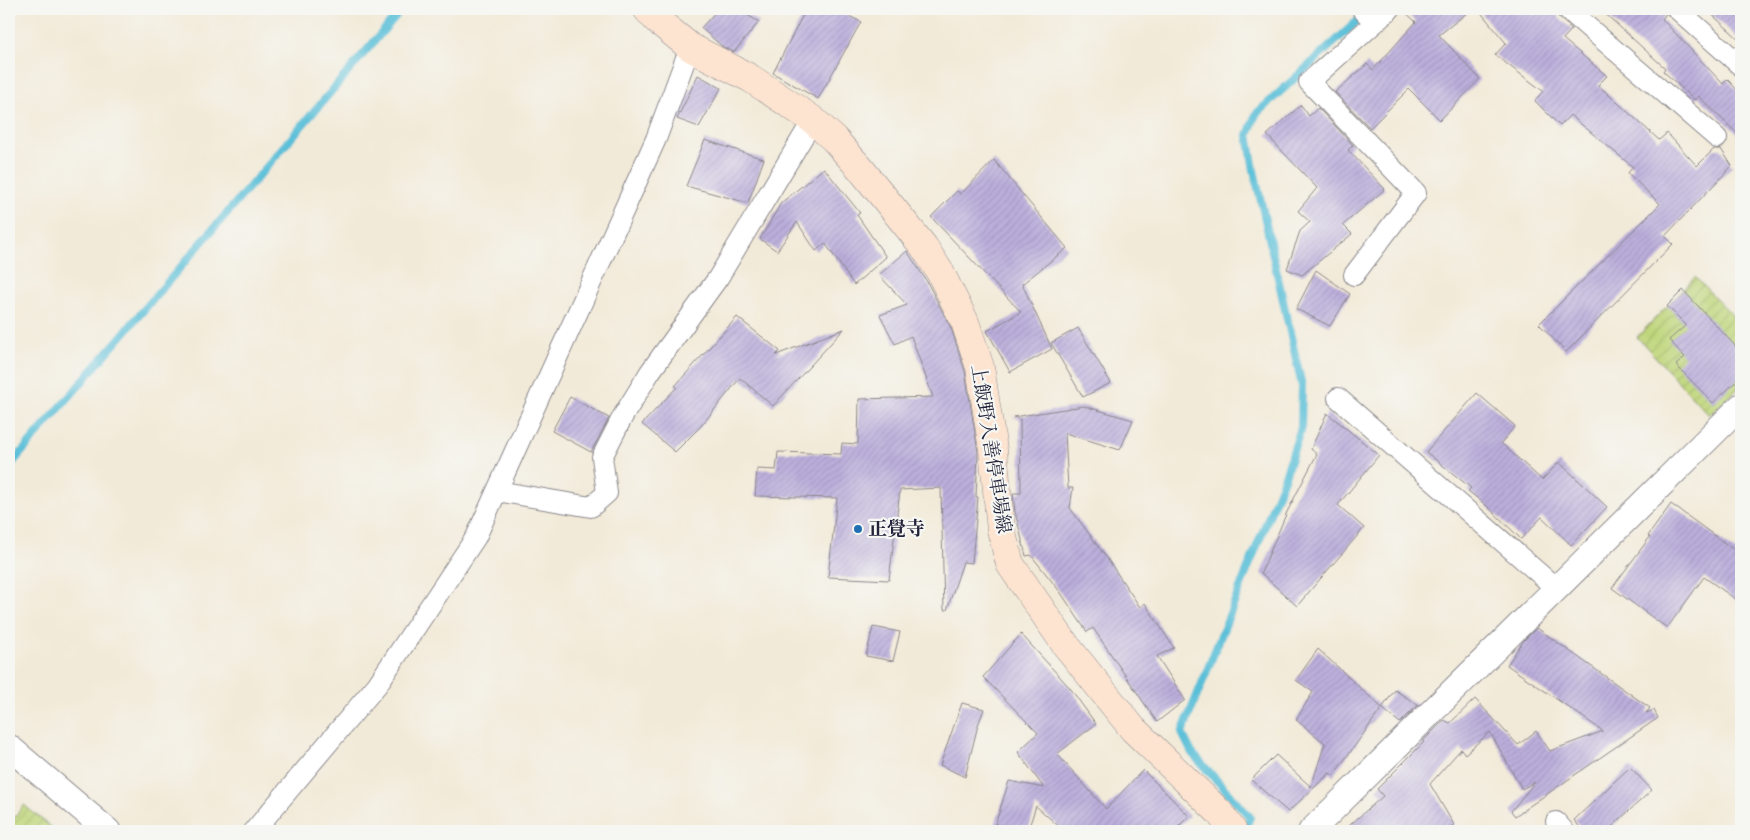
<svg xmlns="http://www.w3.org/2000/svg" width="1750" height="840" viewBox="0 0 1750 840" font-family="'Libre Bodoni','Noto Serif JP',serif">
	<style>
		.garden { fill: url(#garden-furrows); stroke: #707c5a }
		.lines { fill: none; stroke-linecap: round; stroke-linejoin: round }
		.stream { stroke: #5abfd8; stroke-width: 8 }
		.building { fill: url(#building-hatch) }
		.minor-casing { stroke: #8a868a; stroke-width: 22 }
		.tertiary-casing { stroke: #8a868a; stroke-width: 27 }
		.secondary-casing { stroke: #8a868a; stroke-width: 29 }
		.minor { stroke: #fff; stroke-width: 20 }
		.tertiary { stroke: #fff; stroke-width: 25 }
		.secondary { stroke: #fde4d1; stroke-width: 28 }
		.poi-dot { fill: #1f6fb2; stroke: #f6f6f2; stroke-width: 2 }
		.labels { text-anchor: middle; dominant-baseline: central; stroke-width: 4.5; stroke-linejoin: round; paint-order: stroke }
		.street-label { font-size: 19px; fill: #22223b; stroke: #f6f6f2 }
		.poi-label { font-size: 19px; font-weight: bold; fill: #22223b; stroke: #f6f6f2; text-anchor: start }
	</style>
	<defs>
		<pattern id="garden-furrows" width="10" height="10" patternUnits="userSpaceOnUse" patternTransform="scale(1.25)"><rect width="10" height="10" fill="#bfd67a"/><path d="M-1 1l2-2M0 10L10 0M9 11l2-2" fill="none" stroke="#a4b76a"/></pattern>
		<pattern id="building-hatch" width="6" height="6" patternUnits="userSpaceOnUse" patternTransform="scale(1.25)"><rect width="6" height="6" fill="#bcafdc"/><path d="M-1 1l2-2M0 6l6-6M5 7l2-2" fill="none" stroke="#a196be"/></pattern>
	</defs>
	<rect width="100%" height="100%" fill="#f6f6f2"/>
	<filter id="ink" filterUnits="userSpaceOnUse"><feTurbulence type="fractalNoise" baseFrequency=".02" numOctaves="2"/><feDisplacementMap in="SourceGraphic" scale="10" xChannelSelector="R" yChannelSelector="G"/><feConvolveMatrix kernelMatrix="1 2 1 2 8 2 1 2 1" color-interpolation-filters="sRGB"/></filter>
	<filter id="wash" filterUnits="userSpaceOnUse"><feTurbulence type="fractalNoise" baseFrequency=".0096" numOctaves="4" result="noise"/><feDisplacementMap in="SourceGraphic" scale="20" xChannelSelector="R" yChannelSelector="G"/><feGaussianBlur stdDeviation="1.12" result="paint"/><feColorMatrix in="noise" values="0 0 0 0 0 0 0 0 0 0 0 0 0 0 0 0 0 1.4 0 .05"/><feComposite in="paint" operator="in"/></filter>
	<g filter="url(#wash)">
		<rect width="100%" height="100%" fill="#f2ead8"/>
		<!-- garden -->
		<path class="garden" d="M1695 277 1741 324V386L1709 415 1637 337Z
			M24 805 56 831H9V825Z"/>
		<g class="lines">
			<!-- stream -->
			<path class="stream" d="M9 467 402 9
				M1244 831 1250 817 1192 753 1182 733 1285 476 1301 428 1302 386 1254 170 1248 135 1256 114 1365 14"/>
		</g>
		<g id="blocks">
			<!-- building -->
			<path class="building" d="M718 9H737L759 22 734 52 723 47 701 28Z
				M806 9H835L861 22 818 99 773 73Z
				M1402 9H1472L1439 35 1480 79 1440 120 1409 89 1370 128 1335 92 1367 64 1373 70 1416 22Z
				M1478 9H1555L1559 18 1572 29 1563 39 1607 76 1598 85 1659 140 1667 133 1697 166 1714 149H1721L1732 166 1665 236 1673 244 1566 352 1539 324 1660 204 1628 173 1633 167 1570 115 1560 126 1535 101 1543 91 1495 55 1506 43Z
				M1600 9H1665L1666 14 1662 19 1723 84 1727 79 1741 94V137L1698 96 1695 100 1663 71 1665 68Z
				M1706 9H1741V41Z
				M698 75 721 88 699 127 677 119Z
				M1301 105 1309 116 1318 108 1353 145 1348 150 1385 189 1343 225 1352 234 1302 275 1287 269 1300 231 1310 222 1298 211 1317 188 1267 135Z
				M705 140 764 159 748 203 686 186Z
				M994 160 1067 248 1022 284 1052 349 1010 372 987 331 1021 312 931 217 957 191 961 194Z
				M824 168 860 213 857 215 886 257 854 285 825 243 816 251 797 222 777 251 760 239 781 203Z
				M907 251 926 280 951 328 965 371 978 452 976 497H978L972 563 963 562 947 610H944L941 488 900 490 889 580 828 577 837 498 755 496 757 469 776 470 778 452 841 454 842 443 858 444 859 399 933 397 911 336 895 344 880 315 907 305 879 275Z
				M1316 270 1350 294 1330 326 1296 309Z
				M1683 290 1741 352V377L1713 403 1676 365 1685 357 1669 340 1686 325 1667 306Z
				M737 317 780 351 776 355 844 329 773 406 740 378 701 426 675 452 642 424 677 387 675 386Z
				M1078 328 1111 383 1083 397 1051 343Z
				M1477 393 1515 426 1501 443 1542 480 1559 462 1607 507 1571 545 1542 517 1521 539 1486 505 1468 491 1471 488 1426 452Z
				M570 397 609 418 591 452 552 431Z
				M1084 406 1133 420 1120 450 1065 433 1068 488H1073L1070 508 1106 557 1140 607 1145 603 1174 648 1157 656 1185 700 1157 722 1093 628 1087 632 1061 593 1031 555 1026 556 1015 512 1013 493H1021L1020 419 1013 417Z
				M1327 413 1379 455 1338 505 1364 528 1297 606 1261 573 1287 512 1317 454 1311 449Z
				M1671 504 1741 555V603L1704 577 1667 628 1612 588 1650 537 1648 536Z
				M873 627 900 632 893 661 866 656Z
				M1537 628 1650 708 1646 713 1654 710 1658 718 1515 816 1511 811 1535 782 1522 789 1490 732 1465 754 1461 749 1430 784 1454 825 1443 831H1343L1383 796 1377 789 1424 742 1423 741 1444 720 1450 723 1475 699 1518 745 1536 731 1550 751 1603 731 1507 665 1524 640Z
				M1021 634 1070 688 1096 724 1057 754 1106 809 1143 770 1189 816 1174 831H1064L1036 806 1029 827 995 825 1009 781 1044 788 1018 752 1038 733 983 677Z
				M1318 649 1382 708 1333 776 1330 773 1288 812 1251 780 1276 755 1311 787 1325 743 1296 720 1313 692 1296 680Z
				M1395 690 1418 705 1400 723 1382 708Z
				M962 703 984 709 978 725 965 777 940 765Z
				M1630 767 1652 790 1607 831H1583L1574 820Z"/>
		</g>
	</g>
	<g filter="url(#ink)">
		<use href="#blocks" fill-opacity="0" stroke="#8a868a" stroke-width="1"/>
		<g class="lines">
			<defs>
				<path id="minor" d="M1362 9 1375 23
					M1567 9 1717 138
					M1677 9 1741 66
					M1354 275 1416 193 1309 82 1390 9
					M1338 398 1557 589
					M497 491 591 507 607 493 602 457 623 416 650 372 718 278 813 120
					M1556 822 1564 831
					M254 831 377 685 476 537 656 139 690 47"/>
				<path id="tertiary" d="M9 747 108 831
					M1311 831 1741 406"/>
				<path id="secondary" d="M647 9 657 20 690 47 750 78 813 120 834 139 860 168 924 247 940 272 965 322 980 367 993 450 1001 530 1010 564 1065 644 1133 729 1219 812 1233 831"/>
			</defs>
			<!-- minor casing -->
			<use href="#minor" class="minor-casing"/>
			<!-- tertiary casing -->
			<use href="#tertiary" class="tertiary-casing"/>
			<!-- secondary casing -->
			<use href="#secondary" class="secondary-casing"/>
			<!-- minor -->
			<use href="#minor" class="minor"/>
			<!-- tertiary -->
			<use href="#tertiary" class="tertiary"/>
			<!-- secondary -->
			<use href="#secondary" class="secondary"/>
		</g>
	</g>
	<!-- markers -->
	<circle class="poi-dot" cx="858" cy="529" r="5"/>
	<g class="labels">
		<!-- street labels -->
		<g class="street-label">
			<text transform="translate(991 449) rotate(81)">上飯野入善停車場線</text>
		</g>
		<!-- poi labels -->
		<g class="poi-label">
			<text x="868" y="529">正覺寺</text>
		</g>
	</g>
	<!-- margin -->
	<rect width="1750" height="840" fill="none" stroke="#f6f6f2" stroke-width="30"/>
</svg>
